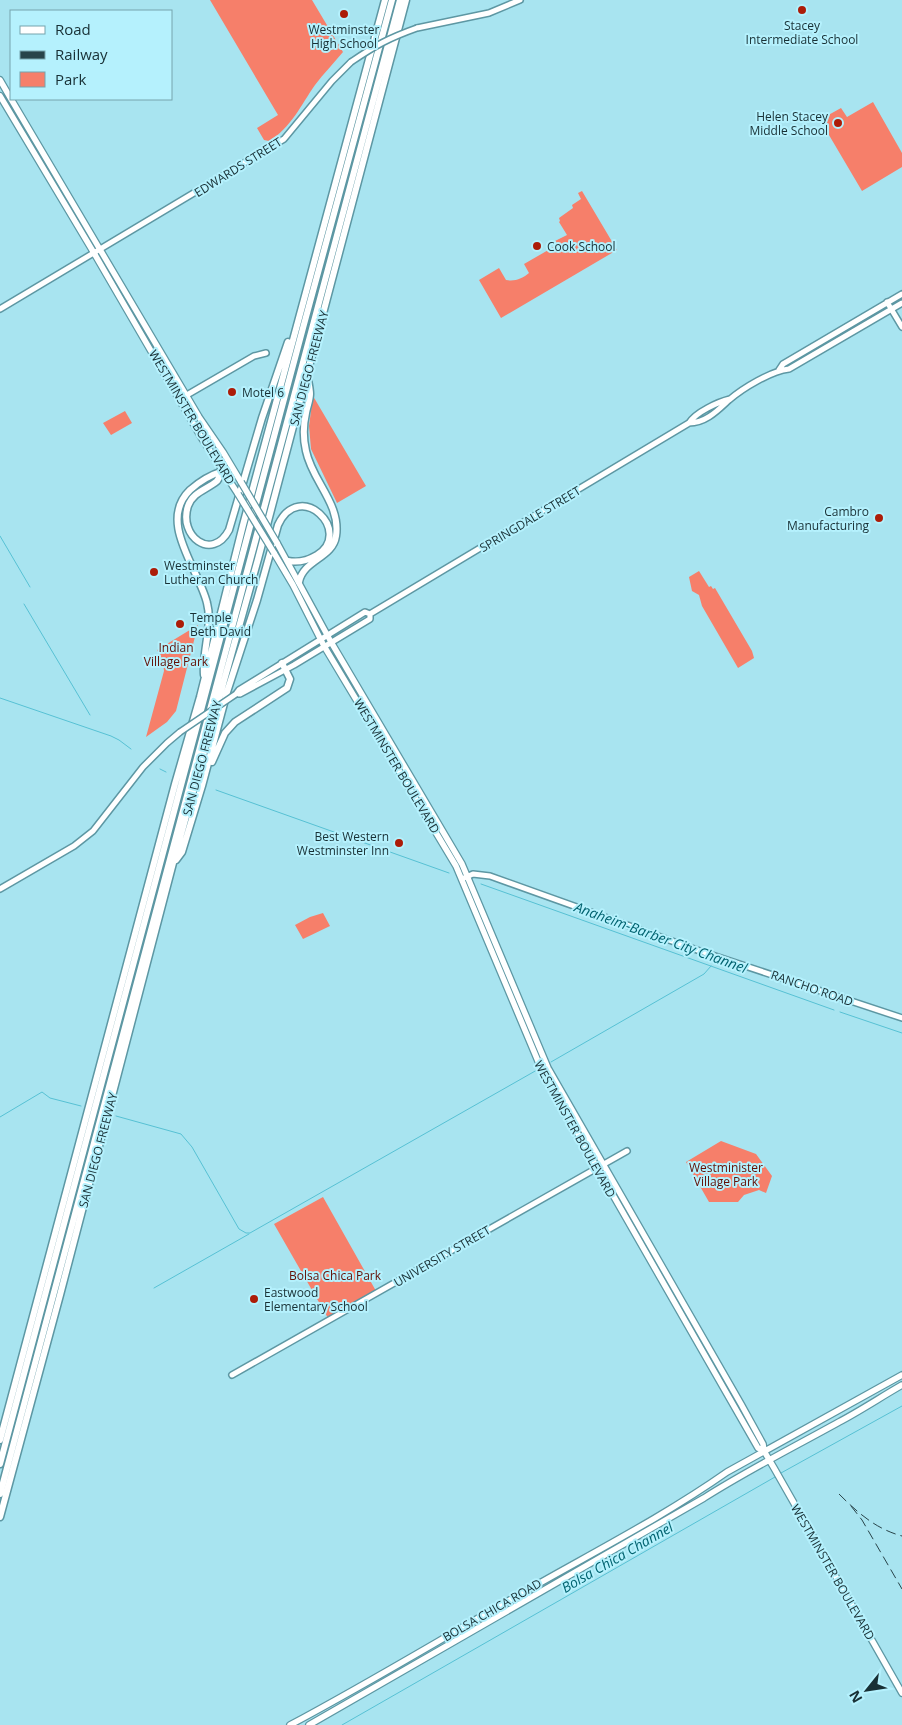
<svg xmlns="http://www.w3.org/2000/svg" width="902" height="1725" viewBox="0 0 902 1725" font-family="'Open Sans',sans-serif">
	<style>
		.green { fill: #f67f6a }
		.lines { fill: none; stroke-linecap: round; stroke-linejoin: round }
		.stream { stroke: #57c1d4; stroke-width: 1 }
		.secondary-casing { stroke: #5d97a3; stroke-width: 8 }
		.primary-casing { stroke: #5d97a3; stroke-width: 8 }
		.highway-casing { stroke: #5d97a3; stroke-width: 9 }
		.secondary { stroke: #fff; stroke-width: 5 }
		.primary { stroke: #fff; stroke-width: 5.5 }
		.highway { stroke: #fff; stroke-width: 6 }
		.rail { stroke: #28444a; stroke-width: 1; stroke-dasharray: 10 5; stroke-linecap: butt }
		.secondary-bridge-casing { stroke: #5d97a3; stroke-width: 8; stroke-linecap: butt }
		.primary-bridge-casing { stroke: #5d97a3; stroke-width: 8; stroke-linecap: butt }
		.secondary-bridge { stroke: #fff; stroke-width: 5 }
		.primary-bridge { stroke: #fff; stroke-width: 5.5 }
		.poi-dot { fill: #ac1c08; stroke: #b5f1fd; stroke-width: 2 }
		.labels { text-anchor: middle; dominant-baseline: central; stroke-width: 4; stroke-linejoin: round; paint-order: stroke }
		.poi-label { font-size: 12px; fill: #183035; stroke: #b5f1fd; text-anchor: start }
		.street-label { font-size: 12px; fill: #183035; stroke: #b5f1fd }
		.park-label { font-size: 12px; fill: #630e04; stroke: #b5f1fd }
		.water-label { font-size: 14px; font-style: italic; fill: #00626f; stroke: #b5f1fd }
	</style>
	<rect width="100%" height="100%" fill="#a8e4f0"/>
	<!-- green -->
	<path class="green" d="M210 0H312L343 52C334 63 324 73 315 85 301 105 291 128 269 141L264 140 257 128 278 115Z
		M873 102 902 153V167L862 191 826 130 829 127 823 118 841 108 847 117Z
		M582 191 617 250 501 318 479 280 499 268 506 280C515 282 523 278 529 273L524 264 557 245 555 241 567 235 559 222 560 221 559 218 573 208 572 205 581 199 578 193Z
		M313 396 366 486 337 503 311 449 309 426Z
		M125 411 132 423 111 435 103 423Z
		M699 571 709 587 711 586 713 589 715 588 752 651 754 658 738 668 702 606 699 595 692 591 689 577Z
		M198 625 176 711 167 722 146 737 164 671 163 661 157 650Z
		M323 913 330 926 303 939 295 925 310 917Z
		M721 1141 756 1154 772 1176 766 1193 759 1190 744 1195 738 1202H709L686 1162Z
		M323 1197 376 1291 328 1318 274 1224Z"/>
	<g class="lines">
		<!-- stream -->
		<path class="stream" d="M0 536 30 587
			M24 604 90 715
			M0 698 111 736 119 740 131 749
			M160 769 166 772
			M216 790 449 873
			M481 884 834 1010
			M840 1012 902 1033
			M551 1062 704 974 711 966
			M116 1116 181 1134 192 1147 239 1229 246 1233H250L537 1070
			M0 1117 42 1092 50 1098 81 1106
			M154 1288 249 1234
			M781 1473 902 1406
			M342 1725 775 1477"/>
		<defs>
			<path id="secondary" d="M417 28 489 13 520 0
				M887 302 902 327
				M0 309 284 139 332 81 351 62
				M779 370 783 364 902 294
				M180 399 254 356 266 353
				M689 423C706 423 718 410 729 400 743 388 771 371 789 369L902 303
				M370 614 689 423C696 412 718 402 730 399
				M236 694H240L294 665 370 619V614
				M236 694 239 690 365 612 370 614
				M464 878 473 874 490 876 697 950 902 1018
				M0 889 74 846 93 831 143 767 167 743 180 732
				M232 1375 627 1151"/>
			<path id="primary" d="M0 80 11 99
				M0 96 94 253 201 437 238 494
				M11 99 199 417 223 452 241 482
				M277 543 331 642 462 864 548 1068 741 1404 763 1444 764 1451
				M274 553 293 585 324 646 456 866 543 1073 758 1448 764 1451 774 1468 902 1693
				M290 1725C369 1683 446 1636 524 1592 592 1553 663 1517 727 1472L902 1375
				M309 1725 704 1498C748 1470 794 1447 839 1422 860 1411 881 1397 902 1385"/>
			<path id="highway" d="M223 471C221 474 219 478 217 481 206 490 193 492 188 506 178 536 212 562 229 530L262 418 288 342
				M299 582C303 560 333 558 336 536 341 504 312 481 306 451 303 438 303 426 306 413 307 407 310 400 310 394 310 388 308 381 307 375
				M204 675C202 651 213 626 207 603 199 569 157 522 190 490 200 481 210 475 223 471
				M212 762 225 733 235 722 287 688 290 679 282 663
				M176 860 182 852 202 786 227 692 257 600 278 525C300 478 354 532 317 555 307 561 299 563 288 561
				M0 1440 175 784 200 697 243 525 385 0
				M0 1464 303 328 392 0
				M0 1494 400 0
				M0 1517 60 1295 173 863 258 559 406 0"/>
		</defs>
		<!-- secondary casing -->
		<use href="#secondary" class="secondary-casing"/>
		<!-- primary casing -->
		<use href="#primary" class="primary-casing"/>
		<!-- highway casing -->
		<use href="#highway" class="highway-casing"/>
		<!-- secondary -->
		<use href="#secondary" class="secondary"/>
		<!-- primary -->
		<use href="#primary" class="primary"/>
		<!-- highway -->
		<use href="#highway" class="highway"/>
		<!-- rail -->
		<path class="rail" d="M839 1494C858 1513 876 1529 902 1536
			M851 1506 862 1520 902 1589"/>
		<defs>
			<path id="secondary-bridge" d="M351 62C376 45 389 38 417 28
				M180 732 236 694"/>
			<path id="primary-bridge" d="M241 482 277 543
				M238 494 274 553"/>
		</defs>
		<!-- secondary-bridge casing -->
		<use href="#secondary-bridge" class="secondary-bridge-casing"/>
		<!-- primary-bridge casing -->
		<use href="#primary-bridge" class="primary-bridge-casing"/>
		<!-- secondary-bridge -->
		<use href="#secondary-bridge" class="secondary-bridge"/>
		<!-- primary-bridge -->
		<use href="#primary-bridge" class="primary-bridge"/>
	</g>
	<!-- markers -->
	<g class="poi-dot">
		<circle cx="802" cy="10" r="5"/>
		<circle cx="344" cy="14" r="5"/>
		<circle cx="838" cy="123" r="5"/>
		<circle cx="537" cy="246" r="5"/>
		<circle cx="232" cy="392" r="5"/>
		<circle cx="879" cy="518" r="5"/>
		<circle cx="154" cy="572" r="5"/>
		<circle cx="180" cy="624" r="5"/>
		<circle cx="399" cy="843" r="5"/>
		<circle cx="254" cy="1299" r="5"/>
	</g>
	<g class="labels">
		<!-- poi labels -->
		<g class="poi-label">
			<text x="802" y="25" text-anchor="middle">Stacey<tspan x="802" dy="14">Intermediate School</tspan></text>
			<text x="344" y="29" text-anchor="middle">Westminster<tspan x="344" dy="14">High School</tspan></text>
			<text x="828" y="116" text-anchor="end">Helen Stacey<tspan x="828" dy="14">Middle School</tspan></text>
			<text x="547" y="246">Cook School</text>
			<text x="242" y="392">Motel 6</text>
			<text x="869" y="511" text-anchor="end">Cambro<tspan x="869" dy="14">Manufacturing</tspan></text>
			<text x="164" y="565">Westminster<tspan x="164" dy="14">Lutheran Church</tspan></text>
			<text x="190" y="617">Temple<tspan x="190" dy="14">Beth David</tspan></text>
			<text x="389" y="836" text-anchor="end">Best Western<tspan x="389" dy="14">Westminster Inn</tspan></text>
			<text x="264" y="1292">Eastwood<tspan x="264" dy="14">Elementary School</tspan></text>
		</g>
		<!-- street labels -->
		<g class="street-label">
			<text transform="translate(238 167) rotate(-32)">EDWARDS STREET</text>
			<text transform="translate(309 368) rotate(-75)">SAN DIEGO FREEWAY</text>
			<text transform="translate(192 417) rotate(59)">WESTMINSTER BOULEVARD</text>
			<text transform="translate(530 519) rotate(-31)">SPRINGDALE STREET</text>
			<text transform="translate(202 758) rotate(-75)">SAN DIEGO FREEWAY</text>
			<text transform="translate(397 766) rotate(59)">WESTMINSTER BOULEVARD</text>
			<text transform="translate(812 988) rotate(19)">RANCHO ROAD</text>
			<text transform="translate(575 1129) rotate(61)">WESTMINSTER BOULEVARD</text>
			<text transform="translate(98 1150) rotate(-75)">SAN DIEGO FREEWAY</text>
			<text transform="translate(442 1256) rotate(-30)">UNIVERSITY STREET</text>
			<text transform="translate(833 1572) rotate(60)">WESTMINSTER BOULEVARD</text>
			<text transform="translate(492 1610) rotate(-30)">BOLSA CHICA ROAD</text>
		</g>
		<!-- park labels -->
		<g class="park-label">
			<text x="176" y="647">Indian<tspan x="176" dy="14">Village Park</tspan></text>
			<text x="726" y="1167">Westminister<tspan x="726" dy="14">Village Park</tspan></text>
			<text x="335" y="1275">Bolsa Chica Park</text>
		</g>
		<!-- water labels -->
		<g class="water-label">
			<text transform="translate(661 937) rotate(20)">Anaheim-Barber City Channel</text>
			<text transform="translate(617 1557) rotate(-30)">Bolsa Chica Channel</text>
		</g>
	</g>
	<!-- legend -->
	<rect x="10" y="10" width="162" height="90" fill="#b5f1fd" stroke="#76a4ad"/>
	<rect x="20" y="26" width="25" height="8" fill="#ffffff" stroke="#76a4ad"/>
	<text x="55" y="35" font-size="15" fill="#183035">Road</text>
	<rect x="20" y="51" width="25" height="8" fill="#28444a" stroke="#76a4ad"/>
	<text x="55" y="60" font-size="15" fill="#183035">Railway</text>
	<rect x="20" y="72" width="25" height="15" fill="#f67f6a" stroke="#76a4ad"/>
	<text x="55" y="85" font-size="15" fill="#183035">Park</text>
	<!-- north arrow -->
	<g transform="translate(867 1690) rotate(240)" stroke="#b5f1fd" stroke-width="4" paint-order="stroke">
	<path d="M0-4L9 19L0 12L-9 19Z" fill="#183035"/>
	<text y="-8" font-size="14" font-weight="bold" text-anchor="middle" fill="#183035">N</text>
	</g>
</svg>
